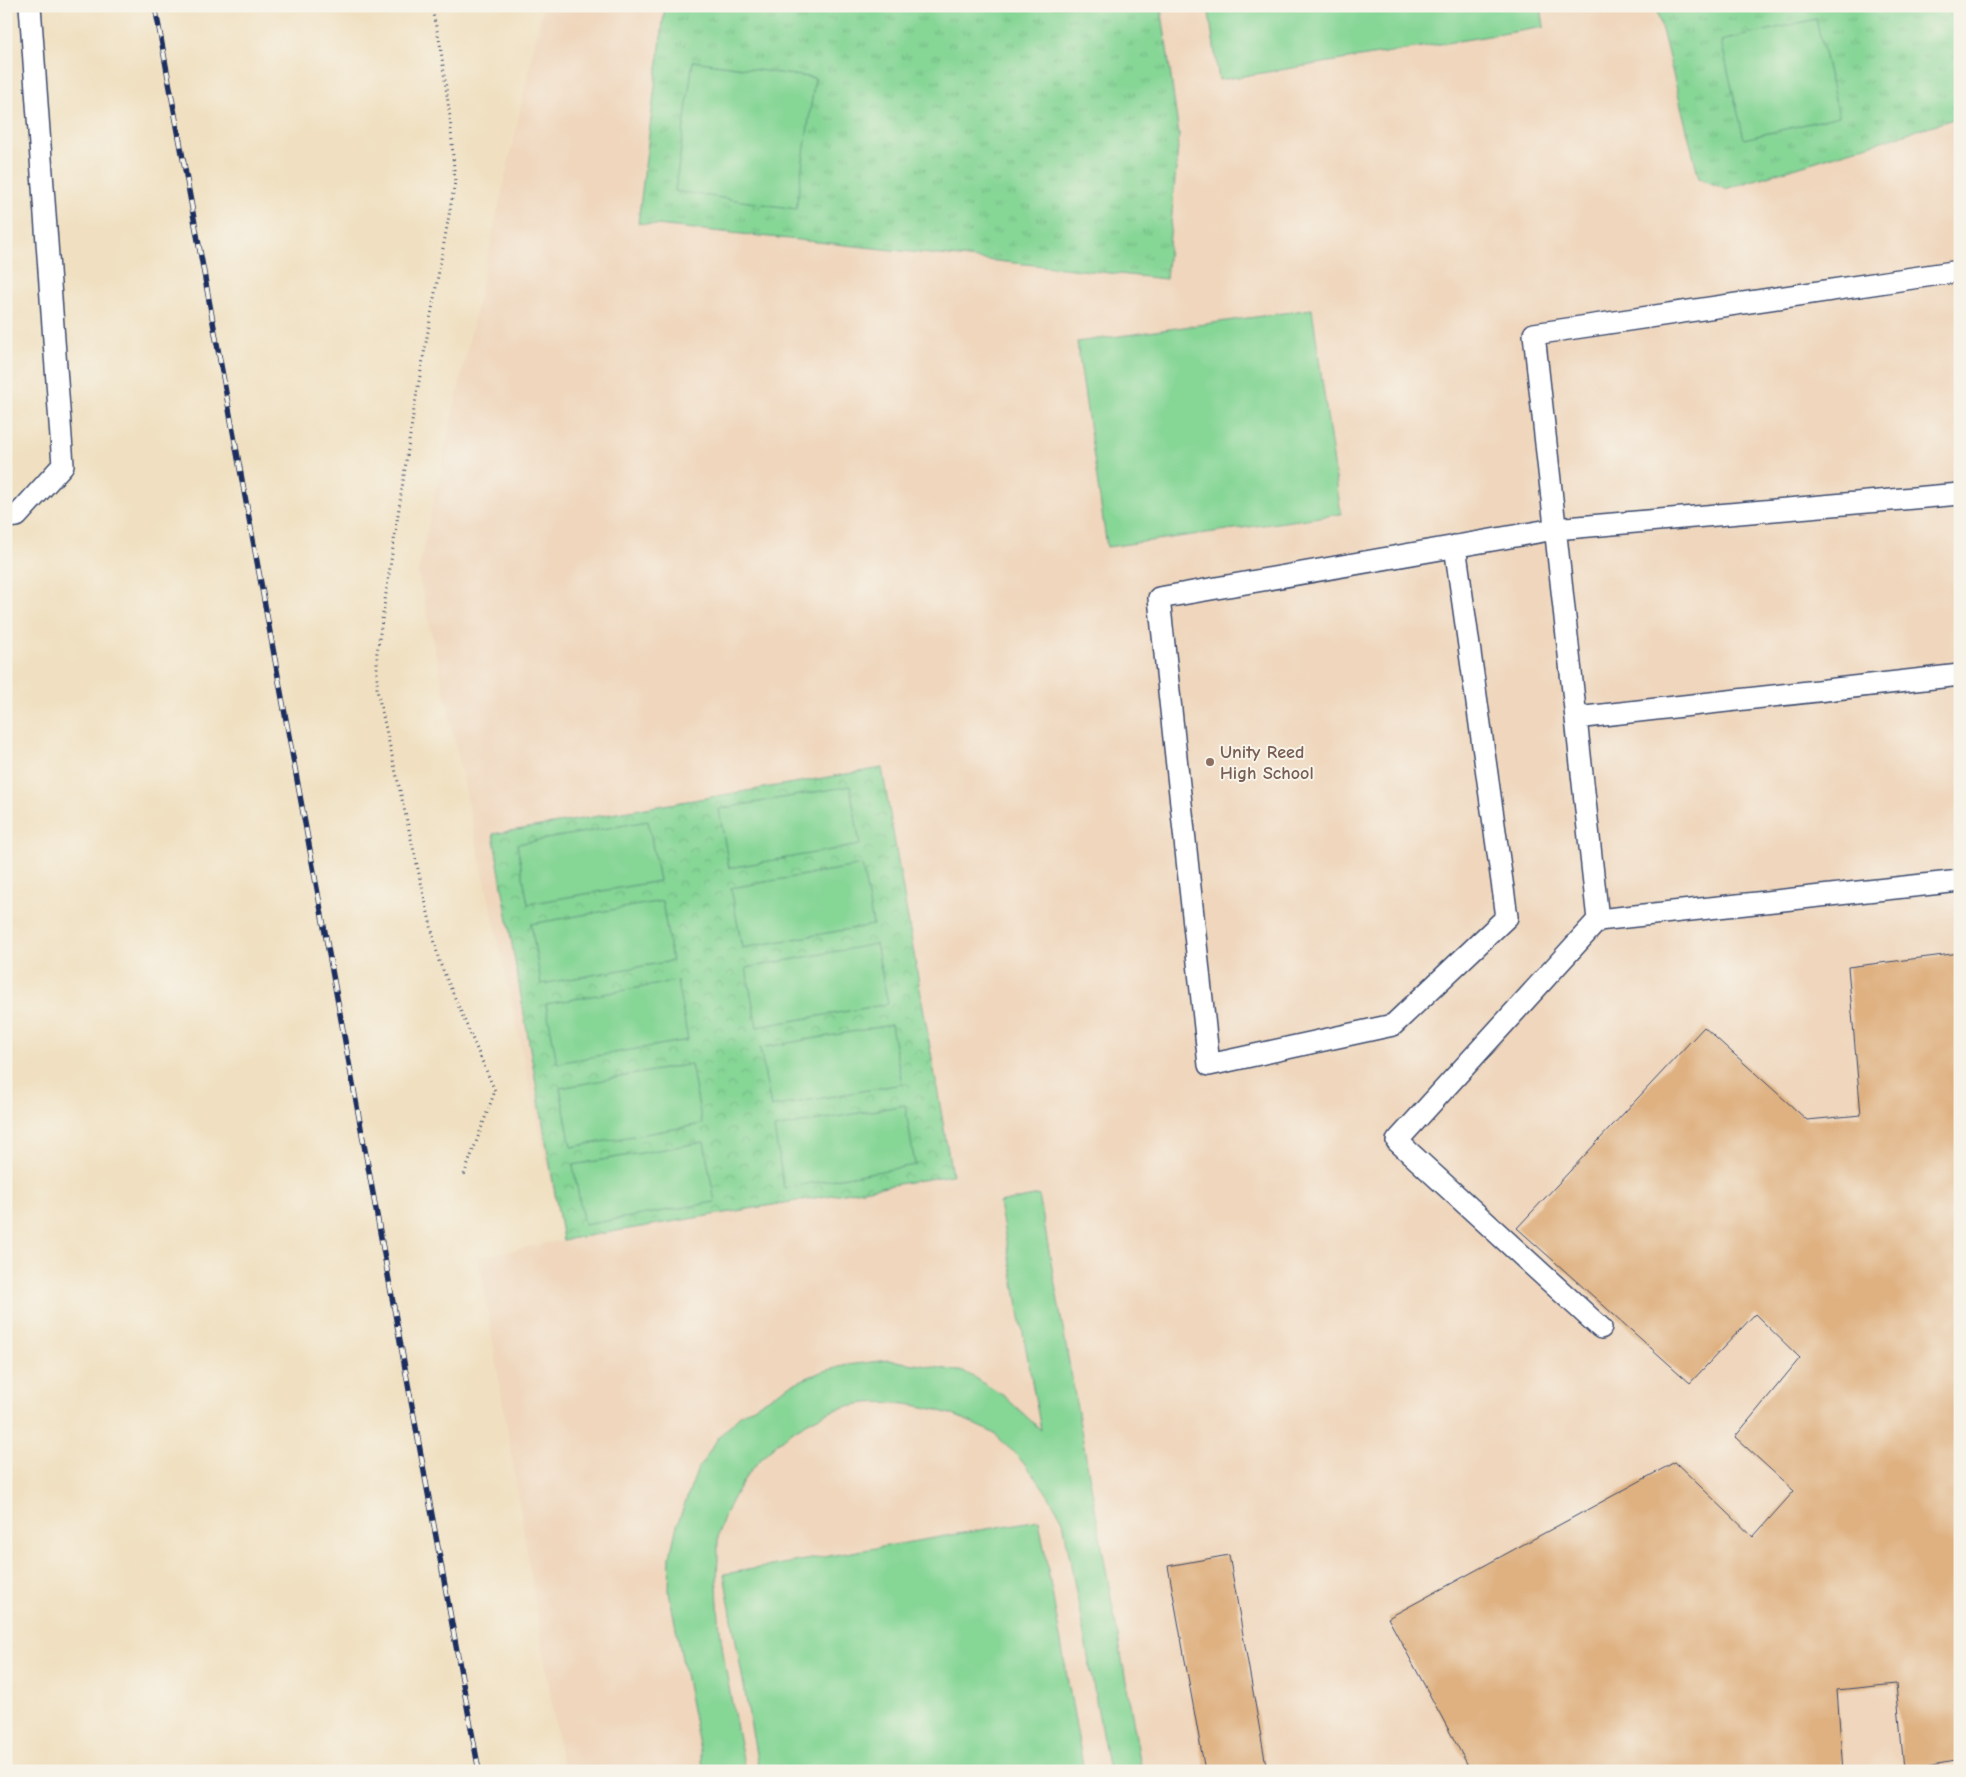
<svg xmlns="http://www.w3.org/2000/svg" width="1966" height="1777" viewBox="0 0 1966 1777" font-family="'Comic Neue',sans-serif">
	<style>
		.built { fill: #efd6bc }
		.grass { fill: url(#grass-tufts); stroke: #50827a }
		.park { fill: url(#park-crowns); stroke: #50827a }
		.pitch { fill: #86d696; stroke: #50827a }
		.building { fill: #dfb181 }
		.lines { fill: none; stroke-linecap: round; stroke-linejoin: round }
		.lane-casing { stroke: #3b4a6d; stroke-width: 24 }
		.path { stroke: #3b4a6d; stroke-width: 3; stroke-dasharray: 1 4; stroke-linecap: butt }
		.lane { stroke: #fff; stroke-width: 21 }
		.rail-casing { stroke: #1b2f5e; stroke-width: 5.5 }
		.rail { stroke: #f7f3e8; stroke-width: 4; stroke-dasharray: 11; stroke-linecap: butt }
		.education-dot { fill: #8d6e63; stroke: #f7f3e8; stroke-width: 2 }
		.labels { text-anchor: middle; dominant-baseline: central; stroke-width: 4; stroke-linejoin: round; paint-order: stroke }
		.education-label { font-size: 18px; font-weight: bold; fill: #785e54; stroke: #f7f3e8; text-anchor: start }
	</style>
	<defs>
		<pattern id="grass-tufts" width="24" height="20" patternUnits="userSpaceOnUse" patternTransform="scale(1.25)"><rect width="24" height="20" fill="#86d696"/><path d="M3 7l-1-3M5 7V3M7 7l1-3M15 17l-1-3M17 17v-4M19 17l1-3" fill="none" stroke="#73b884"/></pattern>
		<pattern id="park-crowns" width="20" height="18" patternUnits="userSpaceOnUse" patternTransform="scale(1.25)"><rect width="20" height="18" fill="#86d696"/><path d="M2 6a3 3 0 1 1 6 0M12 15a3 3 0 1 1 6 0" fill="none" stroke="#73b884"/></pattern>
	</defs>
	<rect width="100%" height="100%" fill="#f7f3e8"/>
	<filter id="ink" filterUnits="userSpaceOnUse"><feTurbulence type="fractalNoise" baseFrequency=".02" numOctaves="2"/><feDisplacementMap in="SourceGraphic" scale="10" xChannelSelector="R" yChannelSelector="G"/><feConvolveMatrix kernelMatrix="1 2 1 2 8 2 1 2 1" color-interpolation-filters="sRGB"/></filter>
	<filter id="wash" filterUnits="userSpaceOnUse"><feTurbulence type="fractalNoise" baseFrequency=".0096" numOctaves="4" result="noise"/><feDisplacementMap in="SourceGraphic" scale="20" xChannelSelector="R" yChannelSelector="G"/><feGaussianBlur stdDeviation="1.12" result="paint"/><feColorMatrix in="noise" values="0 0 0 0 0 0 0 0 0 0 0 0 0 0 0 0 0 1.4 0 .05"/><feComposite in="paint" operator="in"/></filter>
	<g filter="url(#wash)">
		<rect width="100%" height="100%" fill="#f0e0c1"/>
		<!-- built -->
		<path class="built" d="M543 6H1960V953L1848 967 1861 1115 1807 1120 1704 1027 1517 1228 1690 1383 1755 1314 1800 1358 1735 1437 1794 1491 1753 1537 1675 1462 1388 1618 1471 1771H563L479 1257 563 1240 418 572Z
			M1896 1684 1904 1769 1960 1760V1771H1843L1837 1690Z"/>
		<!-- grass -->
		<path class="grass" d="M665 6H1161L1179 135 1166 279 638 223Z
			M1656 6H1960V117L1725 189 1699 178Z"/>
		<!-- park -->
		<path class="park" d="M882 768 952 1175 563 1240 493 834Z"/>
		<!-- pitch -->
		<path class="pitch" d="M1208 6H1541L1544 27 1219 80Z
			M1816 19 1839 116 1744 139 1721 41Z
			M693 61 815 78 796 209 675 191Z
			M1312 309 1341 514 1107 547 1077 342Z
			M850 786 860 845 729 868 719 809Z
			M648 821 659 881 528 904 517 844Z
			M862 865 873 925 742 948 731 888Z
			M662 901 672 961 541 984 531 924Z
			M876 944 888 1004 757 1027 746 968Z
			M677 981 688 1040 557 1063 546 1004Z
			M891 1025 902 1084 771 1107 760 1048Z
			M691 1064 702 1124 571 1147 560 1088Z
			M905 1105 915 1165 784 1188 774 1128Z
			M704 1142 715 1202 584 1225 573 1165Z
			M1039 1195 1142 1771H1109L1063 1521C1049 1494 1032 1470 1010 1449 1004 1444 999 1437 993 1433 986 1429 977 1425 970 1422 936 1406 885 1397 848 1406 787 1422 739 1470 720 1528 717 1537 718 1549 718 1558 713 1630 733 1701 745 1771H704L669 1592 670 1556 677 1525 697 1471 718 1438 739 1416 788 1386 821 1372 847 1365 889 1360 965 1372 1004 1396 1041 1430 999 1203Z
			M1039 1520 1084 1771H759L724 1574Z"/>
		<g id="blocks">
			<!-- building -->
			<path class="building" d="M1960 953V1760L1904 1770 1896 1684 1837 1690 1843 1771H1471L1388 1618 1675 1462 1753 1537 1794 1491 1735 1437 1800 1358 1755 1314 1690 1383 1517 1228 1704 1027 1807 1120 1861 1115 1848 967Z
				M1229 1555 1267 1771H1205L1168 1566Z"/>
		</g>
	</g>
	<g filter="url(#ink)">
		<use href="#blocks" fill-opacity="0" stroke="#3b4a6d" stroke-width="1"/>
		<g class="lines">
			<defs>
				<path id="lane" d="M1960 271 1534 334 1598 920 1960 881
					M6 517 17 516 63 465 30 6
					M1455 546 1507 917 1393 1025 1209 1065 1159 598 1555 529 1960 494
					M1576 718 1960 675
					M1598 920 1397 1141 1601 1328"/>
			</defs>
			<!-- lane casing -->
			<use href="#lane" class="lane-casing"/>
			<!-- path -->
			<path class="path" d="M431 6 440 43 450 117 455 182 414 409 377 653V690L439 961 495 1091 464 1175"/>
			<!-- lane -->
			<use href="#lane" class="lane"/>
			<defs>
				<path id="rail" d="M155 6 479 1771"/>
			</defs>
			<!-- rail casing -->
			<use href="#rail" class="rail-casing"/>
			<!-- rail -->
			<use href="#rail" class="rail"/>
		</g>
	</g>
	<!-- markers -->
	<circle class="education-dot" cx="1210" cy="762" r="5"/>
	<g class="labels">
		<!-- education labels -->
		<g class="education-label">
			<text x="1220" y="752">Unity Reed<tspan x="1220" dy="21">High School</tspan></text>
		</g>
	</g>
	<!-- margin -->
	<rect width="1966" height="1777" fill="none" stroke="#f7f3e8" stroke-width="25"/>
</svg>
